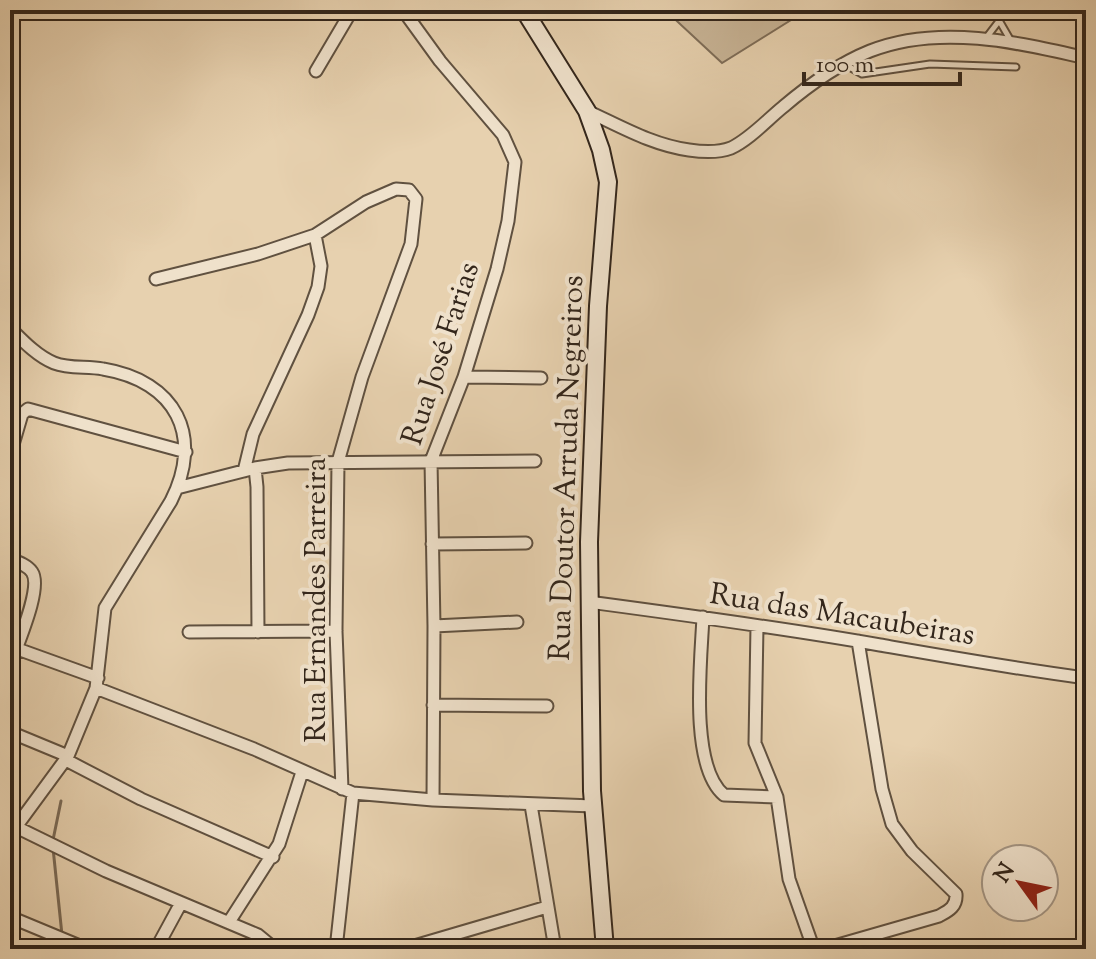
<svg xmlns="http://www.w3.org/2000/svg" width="1096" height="959" viewBox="0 0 1096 959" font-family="'Sorts Mill Goudy',serif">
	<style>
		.green { fill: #c8b496; stroke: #7e6d58; stroke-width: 2 }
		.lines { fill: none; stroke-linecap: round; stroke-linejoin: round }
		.stream { stroke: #7a6a56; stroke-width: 3 }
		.lane-casing { stroke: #605140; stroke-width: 9 }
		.street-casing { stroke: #605140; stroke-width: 15 }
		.secondary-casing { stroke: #33261b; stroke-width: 20 }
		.lane { stroke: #efe1cb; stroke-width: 5 }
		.street { stroke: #efe1cb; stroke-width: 11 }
		.secondary { stroke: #efe1cb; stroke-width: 16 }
		.labels { text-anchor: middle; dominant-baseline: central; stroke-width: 8; stroke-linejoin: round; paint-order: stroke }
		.street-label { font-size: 30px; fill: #33261b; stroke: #efe1cb }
	</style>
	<rect width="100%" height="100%" fill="#e7d1af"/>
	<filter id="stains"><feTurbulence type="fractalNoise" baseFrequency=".0025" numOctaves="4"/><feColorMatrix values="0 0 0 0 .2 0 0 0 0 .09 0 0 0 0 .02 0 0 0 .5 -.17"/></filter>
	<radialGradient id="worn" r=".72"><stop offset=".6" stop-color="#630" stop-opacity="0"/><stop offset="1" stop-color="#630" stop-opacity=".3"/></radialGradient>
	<!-- green -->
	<path class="green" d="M665 10H807L722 63Z"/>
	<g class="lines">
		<!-- stream -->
		<path class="stream" d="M53 840 61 801
			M53 848 62 935"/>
		<defs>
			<path id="lane" d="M1000 22 1011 41
				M986 38 999 21 998 10
				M844 64 862 74 930 64 1016 67"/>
			<path id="street" d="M403 10 440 61 503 135 515 162 508 221 497 269 464 377 431 461 434 626 433 800
				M316 71 352 10
				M587 111C620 126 652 145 689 150 702 152 718 153 731 148 750 139 767 120 783 107 810 84 838 64 870 51 938 24 1018 42 1086 58
				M156 279 258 254 315 235 366 202 396 189 409 190 416 199 411 244 362 377 338 462 336 631 342 789
				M10 328C23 341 37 356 54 363 69 369 87 366 103 369 176 381 204 436 171 501L105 608 96 688 68 756 10 835
				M464 377 541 378
				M10 455 22 414 28 409 186 452
				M255 468 257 487 258 632
				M244 471 253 434 308 315 318 287 321 266 315 235
				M177 488 255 468 288 463 535 461
				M432 544 526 543
				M10 559C18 562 27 565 32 572 43 588 16 647 10 666
				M589 602C686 615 784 628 880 645 949 657 1017 669 1086 678
				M703 617C701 660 689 766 724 795L777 797
				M434 626 517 622
				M757 626 755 743 777 797 789 879 813 947 816 949
				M189 632 336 631
				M12 647 98 678
				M96 688 254 749 353 793 433 800 593 806
				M433 705 547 706
				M10 732 68 756
				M66 760 141 799 273 857
				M531 805 555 949
				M12 825 106 871 258 935 275 949
				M10 917 87 949
				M229 922 279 844 302 772
				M156 949 181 903
				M336 949 353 793
				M404 949 547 907
				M824 949 939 916C948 911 957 907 956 894L912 851 892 824 882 789 858 641"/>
			<path id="secondary" d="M524 10 587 111 601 150 608 182 598 306 589 542 592 791 605 949"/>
		</defs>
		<!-- lane casing -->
		<use href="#lane" class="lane-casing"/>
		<!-- street casing -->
		<use href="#street" class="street-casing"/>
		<!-- secondary casing -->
		<use href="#secondary" class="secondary-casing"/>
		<!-- lane -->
		<use href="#lane" class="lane"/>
		<!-- street -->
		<use href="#street" class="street"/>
		<!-- secondary -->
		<use href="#secondary" class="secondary"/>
	</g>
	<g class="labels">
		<!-- street labels -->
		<g class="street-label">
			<text transform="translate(442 354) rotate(-72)">Rua José Farias</text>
			<text transform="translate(568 468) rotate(-88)">Rua Doutor Arruda Negreiros</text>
			<text transform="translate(317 600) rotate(-90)">Rua Ernandes Parreira</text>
			<text transform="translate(842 616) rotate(9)">Rua das Macaubeiras</text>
		</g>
	</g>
	<!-- margin -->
	<rect width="1096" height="959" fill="none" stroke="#e7d1af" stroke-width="40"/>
	<rect x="12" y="12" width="1072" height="935" fill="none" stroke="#33261b" stroke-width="4"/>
	<rect x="20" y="20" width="1056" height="919" fill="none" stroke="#33261b" stroke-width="2"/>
	<!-- north arrow -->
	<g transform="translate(1020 883) rotate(303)"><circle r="38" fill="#efe1cb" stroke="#a49685" stroke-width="2"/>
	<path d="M0-6L14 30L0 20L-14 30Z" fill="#8f2418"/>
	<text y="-12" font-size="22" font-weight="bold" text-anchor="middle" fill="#33261b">N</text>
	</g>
	<!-- scale -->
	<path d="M804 72v12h156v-12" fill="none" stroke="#33261b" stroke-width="4"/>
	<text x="816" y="72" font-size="24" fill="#33261b" stroke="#efe1cb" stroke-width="6" paint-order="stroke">100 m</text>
	<rect width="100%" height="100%" filter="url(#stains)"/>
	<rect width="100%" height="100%" fill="url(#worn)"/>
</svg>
